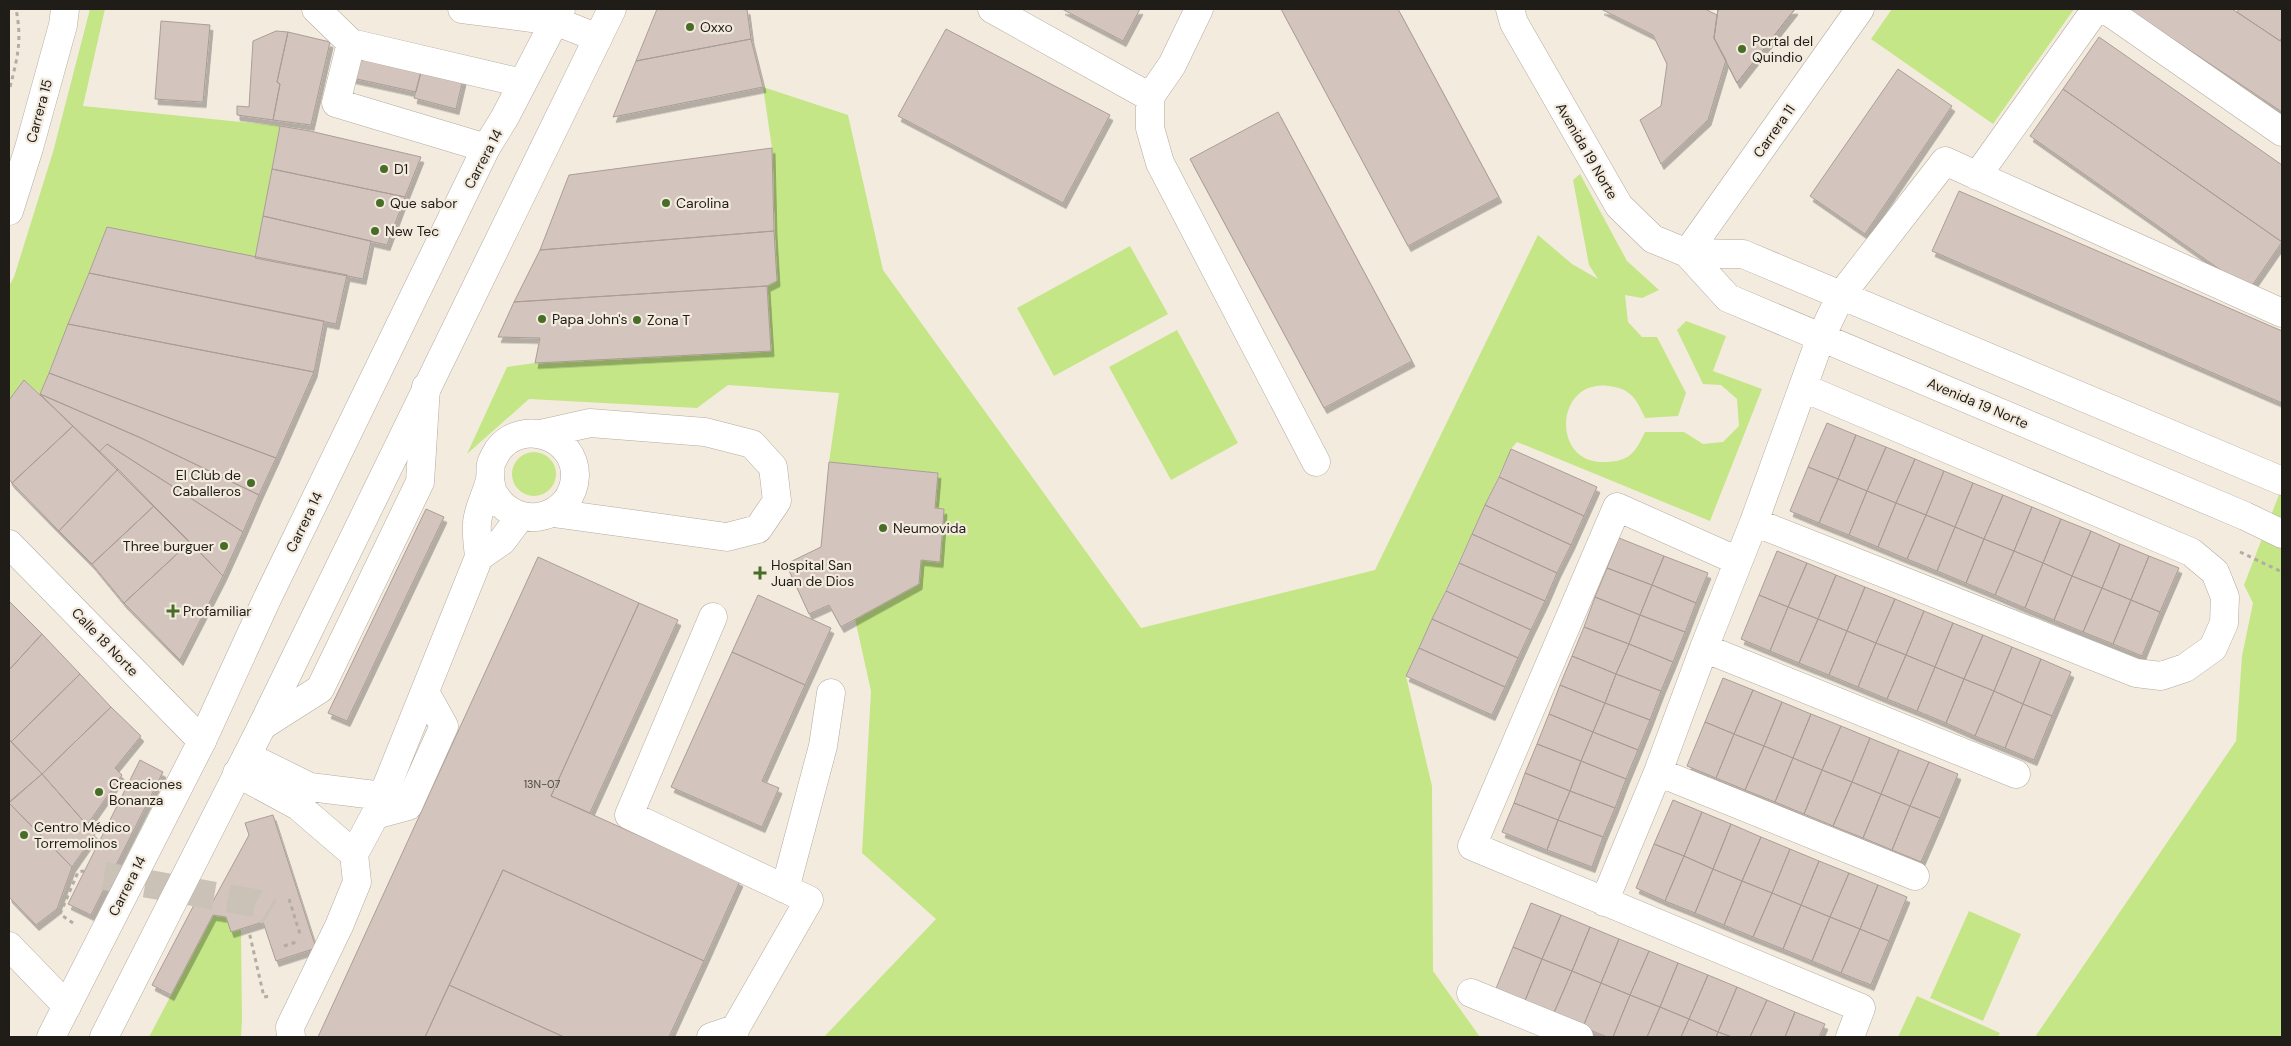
<svg xmlns="http://www.w3.org/2000/svg" width="2291" height="1046" viewBox="0 0 2291 1046" font-family="'DM Sans',sans-serif">
	<style>
		.green { fill: #c4e686 }
		.building { fill: #d3c5bd; stroke: #ab9d96; filter: url(#shadow) }
		.lines { fill: none; stroke-linecap: round; stroke-linejoin: round }
		.minor-tunnel { stroke: #cac2b7; stroke-width: 28; stroke-dasharray: 28 14; stroke-linecap: butt }
		.minor-casing { stroke: #b4ab9f; stroke-width: 29 }
		.major-casing { stroke: #b4ab9f; stroke-width: 29 }
		.path { stroke: #b3aca3; stroke-width: 3; stroke-dasharray: 4 4; stroke-linecap: butt }
		.minor { stroke: #fff; stroke-width: 28 }
		.major { stroke: #fff; stroke-width: 28 }
		.poi-dot { fill: #486d26; stroke: #f4ebdf; stroke-width: 2 }
		.labels { text-anchor: middle; dominant-baseline: central; stroke-width: 4.5; stroke-linejoin: round; paint-order: stroke }
		.number-label { font-size: 11px; fill: #4d4742 }
		.poi-label { font-size: 14px; fill: #201d19; stroke: #f4ebdf; text-anchor: start }
		.street-label { font-size: 14px; fill: #201d19; stroke: #f4ebdf }
	</style>
	<defs>
		<filter id="shadow"><feDropShadow dx="3" dy="5.5" stdDeviation="0" flood-color="#0004"/></filter>
	</defs>
	<rect width="100%" height="100%" fill="#f4ebdf"/>
	<!-- green -->
	<path class="green" d="M90 9H105L83 106 280 126 255 258 107 227 40 394 24 380 9 400V286L14 277 53 152Z
		M1892 9H2074L1993 124 1871 39Z
		M763 87 848 115 883 270 1141 628 1375 570 1538 235 1572 264 1598 279 1589 265 1573 180 1580 174 1627 261 1659 290 1642 298 1625 295 1628 322 1642 337H1657L1686 393 1678 416 1645 418C1636 398 1630 388 1608 386 1555 379 1550 465 1606 462 1630 461 1635 453 1645 432H1684L1703 444 1723 442 1739 426 1737 399 1721 385 1703 384 1677 330 1686 321 1726 336 1713 371 1762 389 1710 521 1517 442 1511 449 1406 676 1432 786 1433 971 1480 1037H824L936 919 862 853 871 691 855 619 919 584 921 560 940 562 944 509 935 508 938 473 829 462 839 393 728 385 697 408 529 399 467 454 507 367 535 363 771 351 767 286 777 281 772 148Z
		M1130 246 1168 314 1054 376 1017 308Z
		M1177 330 1238 443 1171 480 1109 367Z
		M512 474a22 22 0 1 1 44 0a22 22 0 1 1-44 0Z
		M2282 487V1037H2035L2236 741 2242 656 2253 603 2244 585Z
		M218 906 234 911 241 930 242 1020 241 1037H149Z
		M1969 911 2021 934 1983 1021 1930 998Z
		M1917 996 2000 1033 1998 1037H1898Z"/>
	<!-- building -->
	<path class="building" d="M657 9H747L751 39 636 61Z
		M1062 9H1140L1123 41Z
		M1281 9H1398L1499 197 1408 246Z
		M1601 9H1705L1717 15 1714 38 1726 60 1708 120 1661 164 1640 120 1661 106 1667 64 1653 35Z
		M1718 9H1795L1737 83 1714 38Z
		M1718 9H1795L1737 83 1714 38Z
		M2128 9H2232L2282 42V112Z
		M2239 9H2282V37L2280 41 2237 12Z
		M161 21 210 25 203 102 155 99Z
		M946 29 1110 115 1063 203 898 116Z
		M276 31 288 32 277 82 280 84 273 120 237 115V106L249 107 253 41Z
		M288 32 330 42 311 125 273 120 280 84 277 82Z
		M2099 37 2282 165V242L2063 89Z
		M751 39 763 87 613 117 636 61Z
		M383 43 426 53 416 92 334 74Z
		M427 48 468 58 456 109 414 98Z
		M1898 69 1952 106 1865 234 1810 196Z
		M2063 89 2282 242 2249 290 2030 136Z
		M1278 112 1412 361 1324 408 1190 159Z
		M280 126 310 131 421 157 405 197 272 169Z
		M772 148 774 231 540 250 569 175Z
		M272 169 405 197 387 245 263 216Z
		M1959 191 2282 331V403L1932 251Z
		M263 216 371 241 363 279 255 258Z
		M107 227 347 275 336 324 89 273Z
		M774 231 777 281 767 286 514 302 540 250Z
		M89 273 324 321 314 372 68 324Z
		M767 286 771 351 535 363 540 338 498 337 514 302Z
		M68 324 314 372 276 458 49 373Z
		M49 373 276 458 259 495 141 438 40 394Z
		M24 380 73 426 12 483 9 479V400Z
		M40 394 141 438 259 495 243 532 107 444 99 452Z
		M1827 423 1856 435 1838 479 1808 467Z
		M73 426 118 469 59 531 12 483Z
		M1856 435 1886 447 1867 491 1838 479Z
		M107 444 243 532 223 576 99 452Z
		M1886 447 1915 459 1896 503 1867 491Z
		M1511 449 1597 487 1584 516 1499 477Z
		M1915 459 1944 471 1926 515 1896 503Z
		M829 462 938 473 935 508 944 509 940 562 921 560 919 584 841 627 829 605 809 614 786 564 821 547Z
		M1808 467 1838 479 1819 523 1790 511Z
		M118 469 154 506 92 564 59 531Z
		M1944 471 1973 483 1955 527 1926 515Z
		M1499 477 1584 516 1571 545 1485 505Z
		M1838 479 1867 491 1849 535 1819 523Z
		M1973 483 2003 495 1984 539 1955 527Z
		M1867 491 1896 503 1878 547 1849 535Z
		M2003 495 2032 507 2014 551 1984 539Z
		M1896 503 1926 515 1907 559 1878 547Z
		M1485 505 1571 545 1557 573 1472 534Z
		M154 506 190 542 124 603 92 564Z
		M2032 507 2061 519 2043 563 2014 551Z
		M426 509 444 517 347 721 328 713Z
		M1926 515 1955 527 1937 571 1907 559Z
		M2061 519 2091 531 2072 576 2043 563Z
		M1955 527 1984 539 1966 583 1937 571Z
		M2091 531 2120 544 2102 588 2072 576Z
		M1472 534 1557 573 1545 601 1459 563Z
		M1619 538 1664 556 1652 585 1607 568Z
		M1984 539 2014 551 1995 595 1966 583Z
		M190 542 223 576 180 660 124 603Z
		M2120 544 2149 556 2131 600 2102 588Z
		M1777 551 1807 563 1788 607 1759 595Z
		M2014 551 2043 563 2025 608 1995 595Z
		M1664 556 1708 573 1696 603 1652 585Z
		M2149 556 2179 568 2160 612 2131 600Z
		M538 557 639 603 551 796 740 881 704 961 503 870 425 1037H318Z
		M1459 563 1545 601 1531 630 1446 591Z
		M1807 563 1836 575 1818 619 1788 607Z
		M2043 563 2072 576 2054 620 2025 608Z
		M1607 568 1652 585 1640 615 1595 597Z
		M1836 575 1865 587 1847 631 1818 619Z
		M2072 576 2102 588 2083 632 2054 620Z
		M1652 585 1696 603 1685 632 1640 615Z
		M1865 587 1895 599 1876 643 1847 631Z
		M2102 588 2131 600 2113 644 2083 632Z
		M1446 591 1531 630 1518 658 1432 619Z
		M758 595 831 628 805 685 732 652Z
		M1759 595 1788 607 1770 651 1741 639Z
		M1595 597 1640 615 1629 644 1584 627Z
		M1895 599 1924 611 1906 655 1876 643Z
		M2131 600 2160 612 2142 656 2113 644Z
		M9 601 42 634 9 670Z
		M639 603 678 620 590 813 551 796Z
		M1788 607 1818 619 1799 663 1770 651Z
		M1924 611 1953 623 1935 667 1906 655Z
		M1640 615 1685 632 1673 662 1629 644Z
		M1432 619 1518 658 1505 687 1419 648Z
		M1818 619 1847 631 1829 675 1799 663Z
		M1953 623 1983 635 1964 679 1935 667Z
		M1584 627 1629 644 1616 674 1572 656Z
		M1847 631 1876 643 1858 687 1829 675Z
		M42 634 80 674 11 742 9 739V670Z
		M1983 635 2012 647 1994 691 1964 679Z
		M1876 643 1906 655 1887 699 1858 687Z
		M1629 644 1673 662 1661 691 1616 674Z
		M2012 647 2041 659 2023 704 1994 691Z
		M1419 648 1505 687 1492 715 1406 676Z
		M732 652 805 685 762 781 779 788 762 827 671 787Z
		M1906 655 1935 667 1917 711 1887 699Z
		M1572 656 1616 674 1605 703 1560 685Z
		M2041 659 2071 672 2052 716 2023 704Z
		M1935 667 1964 679 1946 723 1917 711Z
		M80 674 111 707 42 774 11 742Z
		M1616 674 1661 691 1650 720 1605 703Z
		M1723 678 1753 690 1734 734 1705 722Z
		M1964 679 1994 691 1975 736 1946 723Z
		M1560 685 1605 703 1593 732 1549 714Z
		M1753 690 1782 702 1764 746 1734 734Z
		M1994 691 2023 704 2005 748 1975 736Z
		M1782 702 1811 714 1793 758 1764 746Z
		M1605 703 1650 720 1638 750 1593 732Z
		M2023 704 2052 716 2034 760 2005 748Z
		M111 707 141 736 115 768 122 775 87 825 42 774Z
		M1549 714 1593 732 1581 761 1537 744Z
		M1811 714 1841 726 1822 770 1793 758Z
		M1705 722 1734 734 1716 778 1687 766Z
		M1841 726 1870 738 1852 782 1822 770Z
		M1593 732 1638 750 1626 779 1581 761Z
		M1734 734 1764 746 1745 790 1716 778Z
		M1870 738 1899 750 1881 794 1852 782Z
		M9 739 42 774 9 802Z
		M1537 744 1581 761 1570 791 1525 773Z
		M1764 746 1793 758 1775 802 1745 790Z
		M1899 750 1929 762 1910 806 1881 794Z
		M1793 758 1822 770 1804 814 1775 802Z
		M140 760 163 772 91 915 68 904Z
		M1581 761 1626 779 1615 808 1570 791Z
		M1929 762 1958 774 1940 818 1910 806Z
		M1822 770 1852 782 1833 826 1804 814Z
		M1525 773 1570 791 1558 820 1514 803Z
		M42 774 95 834 72 867 9 803Z
		M1852 782 1881 794 1863 838 1833 826Z
		M1570 791 1615 808 1603 837 1558 820Z
		M1881 794 1910 806 1892 850 1863 838Z
		M1673 800 1702 812 1684 856 1654 844Z
		M9 803 72 867 57 909 36 925 9 897Z
		M1514 803 1558 820 1547 850 1502 832Z
		M1910 806 1940 818 1921 862 1892 850Z
		M1702 812 1731 824 1713 869 1684 856Z
		M273 815 316 948 276 961 263 922 231 932 226 917 213 915 171 995 152 985 195 903H212L249 835 245 823Z
		M1558 820 1603 837 1592 867 1547 850Z
		M1731 824 1761 837 1742 881 1713 869Z
		M1761 837 1790 849 1772 893 1742 881Z
		M1654 844 1684 856 1665 901 1636 888Z
		M1790 849 1819 861 1801 905 1772 893Z
		M1684 856 1713 869 1695 913 1665 901Z
		M1819 861 1849 873 1830 917 1801 905Z
		M1713 869 1742 881 1724 925 1695 913Z
		M503 870 704 961 669 1037H564L449 985Z
		M1849 873 1878 885 1860 929 1830 917Z
		M1742 881 1772 893 1753 937 1724 925Z
		M1878 885 1907 897 1889 941 1860 929Z
		M1772 893 1801 905 1783 949 1753 937Z
		M1531 903 1561 915 1542 959 1513 947Z
		M1801 905 1830 917 1812 961 1783 949Z
		M1561 915 1590 927 1572 971 1542 959Z
		M1830 917 1860 929 1841 973 1812 961Z
		M1590 927 1619 939 1601 983 1572 971Z
		M1860 929 1889 941 1871 985 1841 973Z
		M1619 939 1649 951 1630 995 1601 983Z
		M1513 947 1542 959 1524 1003 1495 991Z
		M1649 951 1678 963 1660 1007 1630 995Z
		M1542 959 1572 971 1553 1015 1524 1003Z
		M1678 963 1708 975 1689 1019 1660 1007Z
		M1572 971 1601 983 1583 1027 1553 1015Z
		M1708 975 1737 987 1718 1032 1689 1019Z
		M1601 983 1630 995 1613 1037H1607L1583 1027Z
		M449 985 564 1037H425Z
		M1737 987 1767 1000 1750 1037H1732L1718 1032Z
		M1630 995 1660 1007 1647 1037H1613Z
		M1767 1000 1795 1012 1785 1037H1750Z
		M1660 1007 1689 1019 1681 1037H1647Z
		M1795 1012 1825 1024 1819 1037H1785Z
		M1689 1019 1718 1032 1716 1037H1681Z
		M1718 1032 1732 1037H1716Z"/>
	<g class="lines">
		<!-- minor-tunnel -->
		<path class="minor-tunnel" d="M104 876 255 903 270 912"/>
		<defs>
			<path id="minor" d="M316 9 351 43 522 83
				M462 9 555 21 598 38
				M992 9 1150 97
				M1199 9 1172 65 1150 97V128L1160 163 1316 462
				M1510 9 1514 23 1619 206 1653 239 1687 253 1743 254 2282 481
				M2105 9 2282 132
				M351 43 336 103 486 148
				M1977 176 2096 9
				M9 211 29 148 63 25 65 9
				M1687 253 1728 298 2245 516 2282 534
				M1687 253 1860 9
				M541 434 590 423 705 432 752 444 773 467 777 501 758 529 727 537 553 513
				M1754 522 2136 673 2161 676 2185 668 2213 648 2224 623 2225 597 2215 572 2191 552 1804 388
				M9 544 202 741
				M479 557 502 541 520 517
				M1738 561 1617 507 1472 846 1861 1008 1850 1037
				M713 617 629 815 809 900 735 1029 734 1037
				M1704 648 2016 774
				M262 726 320 689 420 482 426 387
				M247 756 310 787 383 796
				M1658 772 1915 876
				M237 773 298 806 354 854
				M375 815 408 806 444 726 425 692
				M785 889 823 746 831 693
				M1604 902 1658 772 1704 648 1754 522 1821 337 1841 295 1945 161 2282 313
				M9 946 67 1006
				M1471 993 1579 1037
				M291 1037 290 1027 339 926 357 882 354 854 375 815 479 557C478 546 476 534 477 523 478 508 487 494 490 479 491 474 490 468 491 464 492 460 496 454 498 450 522 418 576 436 575 476 573 519 519 532 496 497 492 493 491 485 490 479
				M711 1037 735 1029"/>
			<path id="major" d="M51 1037 202 741 267 599 486 148 505 117 561 9
				M104 1037 262 726 612 9"/>
		</defs>
		<!-- minor casing -->
		<use href="#minor" class="minor-casing"/>
		<!-- major casing -->
		<use href="#major" class="major-casing"/>
		<!-- path -->
		<path class="path" d="M10 87C18 56 22 40 16 9
			M2240 552 2282 572
			M289 899 300 934
			M73 923 60 914 78 872 84 871
			M248 927 264 997 269 996
			M284 946 296 942"/>
		<!-- minor -->
		<use href="#minor" class="minor"/>
		<!-- major -->
		<use href="#major" class="major"/>
	</g>
	<!-- markers -->
	<g class="poi-dot">
		<circle cx="690" cy="27" r="5"/>
		<circle cx="1742" cy="49" r="5"/>
		<circle cx="384" cy="169" r="5"/>
		<circle cx="380" cy="203" r="5"/>
		<circle cx="666" cy="203" r="5"/>
		<circle cx="375" cy="231" r="5"/>
		<circle cx="542" cy="319" r="5"/>
		<circle cx="637" cy="320" r="5"/>
		<circle cx="251" cy="483" r="5"/>
		<circle cx="883" cy="528" r="5"/>
		<circle cx="224" cy="546" r="5"/>
		<path d="M757.5 565.5h5v5h5v5h-5v5h-5v-5h-5v-5h5z"/>
		<path d="M170.5 603.5h5v5h5v5h-5v5h-5v-5h-5v-5h5z"/>
		<circle cx="99" cy="792" r="5"/>
		<circle cx="24" cy="835" r="5"/>
	</g>
	<g class="labels">
		<!-- number labels -->
		<g class="number-label">
			<text x="542" y="784">13N-07</text>
		</g>
		<!-- poi labels -->
		<g class="poi-label">
			<text x="700" y="27">Oxxo</text>
			<text x="1752" y="41">Portal del<tspan x="1752" dy="16">Quindio</tspan></text>
			<text x="394" y="169">D1</text>
			<text x="390" y="203">Que sabor</text>
			<text x="676" y="203">Carolina</text>
			<text x="385" y="231">New Tec</text>
			<text x="552" y="319">Papa John's</text>
			<text x="647" y="320">Zona T</text>
			<text x="241" y="475" text-anchor="end">El Club de<tspan x="241" dy="16">Caballeros</tspan></text>
			<text x="893" y="528">Neumovida</text>
			<text x="214" y="546" text-anchor="end">Three burguer</text>
			<text x="771" y="565">Hospital San<tspan x="771" dy="16">Juan de Dios</tspan></text>
			<text x="183" y="611">Profamiliar</text>
			<text x="109" y="784">Creaciones<tspan x="109" dy="16">Bonanza</tspan></text>
			<text x="34" y="827">Centro Médico<tspan x="34" dy="16">Torremolinos</tspan></text>
		</g>
		<!-- street labels -->
		<g class="street-label">
			<text transform="translate(39 111) rotate(-75)">Carrera 15</text>
			<text transform="translate(1774 131) rotate(-55)">Carrera 11</text>
			<text transform="translate(1587 151) rotate(60)">Avenida 19 Norte</text>
			<text transform="translate(483 159) rotate(-62)">Carrera 14</text>
			<text transform="translate(1978 403) rotate(23)">Avenida 19 Norte</text>
			<text transform="translate(304 522) rotate(-64)">Carrera 14</text>
			<text transform="translate(105 642) rotate(46)">Calle 18 Norte</text>
			<text transform="translate(127 886) rotate(-63)">Carrera 14</text>
		</g>
	</g>
	<!-- border -->
	<rect width="2291" height="1046" fill="none" stroke="#201d19" stroke-width="20"/>
</svg>
